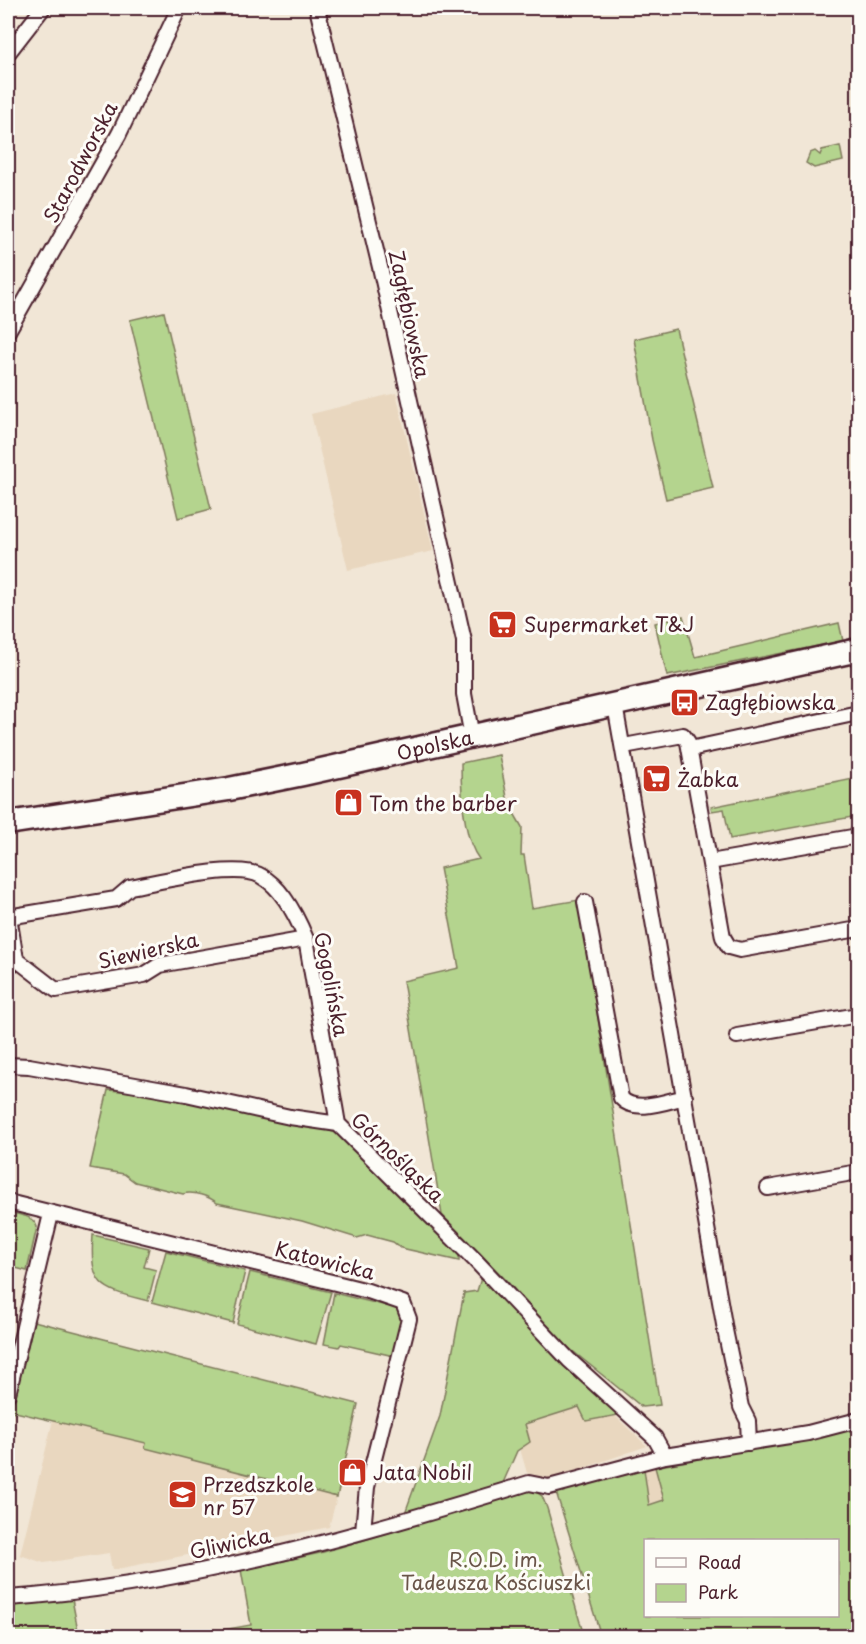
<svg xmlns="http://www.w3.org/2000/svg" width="866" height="1644" viewBox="0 0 866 1644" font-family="'Playpen Sans',sans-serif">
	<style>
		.built { fill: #e9d7bf }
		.green { fill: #b4d48e; stroke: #7f7a5c; stroke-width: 1.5; fill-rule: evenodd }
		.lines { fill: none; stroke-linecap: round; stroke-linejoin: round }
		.street-casing { stroke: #4a1f2b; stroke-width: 18 }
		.primary-casing { stroke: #4a1f2b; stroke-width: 27 }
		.street { stroke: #fdfcf7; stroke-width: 14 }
		.primary { stroke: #fdfcf7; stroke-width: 22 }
		.labels { text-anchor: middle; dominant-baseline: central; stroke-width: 6; stroke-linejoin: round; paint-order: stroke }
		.street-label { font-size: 20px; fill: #4a1f2b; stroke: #fdfcf7 }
		.poi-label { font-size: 20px; fill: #4a1f2b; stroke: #fdfcf7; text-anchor: start }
		.park-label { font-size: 20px; fill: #6a5549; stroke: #fdfcf7 }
	</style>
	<rect width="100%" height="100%" fill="#f1e6d6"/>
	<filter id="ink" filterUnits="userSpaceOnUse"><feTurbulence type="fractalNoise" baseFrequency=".0167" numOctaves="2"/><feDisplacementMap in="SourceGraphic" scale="12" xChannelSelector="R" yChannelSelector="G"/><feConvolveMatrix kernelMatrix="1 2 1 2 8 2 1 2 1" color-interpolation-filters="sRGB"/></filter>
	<g filter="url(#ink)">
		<!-- built -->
		<path class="built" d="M396 393 433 551 348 570 311 414Z
			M579 1407 586 1421 615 1416 647 1446 552 1479 527 1473 520 1449 530 1442 524 1425Z
			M53 1420 146 1443V1448L337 1497 329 1527 112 1570 109 1553 44 1563 20 1555Z
			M655 1467 664 1500 648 1505 644 1469Z"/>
		<!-- green -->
		<path class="green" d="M840 146 843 161 814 168 806 163 810 153 815 151 820 155 822 150Z
			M164 312 211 509 178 518 130 320Z
			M676 329 713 488 666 499 652 440 634 339Z
			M683 616 695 657 839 623 843 641 667 676 655 623Z
			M499 755 508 803 522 827 521 855H524L532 908 579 900 660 1405 642 1407 559 1340 506 1280 442 1215 403 981 459 968 440 868 479 859C463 838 461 790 461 763Z
			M853 778 858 816 730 839 724 809 712 811 711 807Z
			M108 1090 170 1095 321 1128 339 1134 459 1253V1261L401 1248 393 1242 367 1235 357 1238 302 1221 217 1203C209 1196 193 1191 183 1194L135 1182 124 1174 90 1168Z
			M8 1212C19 1215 33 1215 37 1227L27 1271 8 1266Z
			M93 1235 149 1248 144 1267 156 1270 148 1301C102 1289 89 1288 93 1235Z
			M166 1251 245 1271 233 1323 152 1302Z
			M250 1272 331 1292 316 1344 237 1324Z
			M482 1275 528 1328 618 1415 586 1421 579 1407 525 1424 530 1442 517 1451 503 1483 405 1513 440 1416 464 1293 477 1291Z
			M334 1293 391 1307 394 1305C408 1321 399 1338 394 1356L341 1344 339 1347 324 1344Z
			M34 1321 358 1404 337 1497 145 1448 146 1443 11 1411Z
			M858 1425V1636H601L556 1492 644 1469 649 1505 664 1500 655 1467 794 1441ZM646 1540H838V1616H646Z
			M533 1490 542 1496 547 1508 584 1636H189L251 1625 241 1570 320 1553Z
			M72 1599 79 1636H8V1605Z"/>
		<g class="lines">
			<defs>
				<path id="street" d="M317 8 380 267 464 641V694L472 737
					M8 53 43 8
					M8 331 119 134 179 8
					M615 705 725 1330 741 1407 748 1421 749 1443
					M624 746 683 735 688 742 723 937 729 947 740 950 858 929
					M690 749 858 713
					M710 862 858 836
					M585 902 621 1098C635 1114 667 1101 685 1097
					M8 917 116 899 130 887C159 882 237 862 261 876 283 888 297 917 306 939L338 1124
					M9 917 16 959 56 990 144 975 160 965 306 939
					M737 1036 858 1015
					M8 1065 29 1066 186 1094 290 1117 338 1124 474 1259 569 1360 655 1438 665 1456
					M768 1188 858 1172
					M8 1202 368 1291 403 1303 409 1319 367 1487 363 1531
					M8 1394 51 1214
					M8 1598C185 1586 360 1535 529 1483L549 1487 665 1456 808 1433 858 1420"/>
				<g id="primary">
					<path id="s1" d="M8 823 229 789 303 774 858 650"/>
				</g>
			</defs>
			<!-- street casing -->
			<use href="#street" class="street-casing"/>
			<!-- primary casing -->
			<use href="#primary" class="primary-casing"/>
			<!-- street -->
			<use href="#street" class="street"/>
			<!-- primary -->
			<use href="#primary" class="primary"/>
		</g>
	</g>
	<!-- icons -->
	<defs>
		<symbol id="supermarket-square" viewBox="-11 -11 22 22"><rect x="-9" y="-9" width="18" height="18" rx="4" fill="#c8321e" stroke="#fdfcf7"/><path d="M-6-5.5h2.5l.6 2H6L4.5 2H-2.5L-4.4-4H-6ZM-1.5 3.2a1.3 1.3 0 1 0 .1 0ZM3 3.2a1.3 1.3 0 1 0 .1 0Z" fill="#fff"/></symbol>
		<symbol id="bus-square" viewBox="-11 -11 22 22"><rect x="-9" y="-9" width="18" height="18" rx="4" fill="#c8321e" stroke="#fdfcf7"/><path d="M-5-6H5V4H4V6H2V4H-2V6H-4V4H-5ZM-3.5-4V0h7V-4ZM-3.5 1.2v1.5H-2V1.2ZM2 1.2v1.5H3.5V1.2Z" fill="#fff"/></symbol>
		<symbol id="shop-square" viewBox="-11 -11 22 22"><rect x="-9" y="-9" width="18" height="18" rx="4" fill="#c8321e" stroke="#fdfcf7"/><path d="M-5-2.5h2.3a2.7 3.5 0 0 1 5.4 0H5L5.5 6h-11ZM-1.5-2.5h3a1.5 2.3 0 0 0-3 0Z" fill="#fff"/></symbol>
		<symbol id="school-square" viewBox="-11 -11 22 22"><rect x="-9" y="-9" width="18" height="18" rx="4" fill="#c8321e" stroke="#fdfcf7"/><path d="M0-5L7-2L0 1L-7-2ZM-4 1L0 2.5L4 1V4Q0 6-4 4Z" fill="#fff"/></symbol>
	</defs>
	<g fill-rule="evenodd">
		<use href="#supermarket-square" x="486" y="608" width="33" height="33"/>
		<use href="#bus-square" x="668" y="686" width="33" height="33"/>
		<use href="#supermarket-square" x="640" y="762" width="33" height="33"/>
		<use href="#shop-square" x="332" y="786" width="33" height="33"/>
		<use href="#shop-square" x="336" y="1456" width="33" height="33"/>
		<use href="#school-square" x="166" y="1478" width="33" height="33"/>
	</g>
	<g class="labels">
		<!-- street labels -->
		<g class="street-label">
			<text transform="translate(80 162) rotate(-62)">Starodworska</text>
			<text transform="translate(410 314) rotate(78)">Zagłębiowska</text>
			<text stroke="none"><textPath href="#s1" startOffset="434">Opolska</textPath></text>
			<text transform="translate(148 950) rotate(-13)">Siewierska</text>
			<text transform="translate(332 984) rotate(79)">Gogolińska</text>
			<text transform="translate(398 1157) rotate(44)">Górnośląska</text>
			<text transform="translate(325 1260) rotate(14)">Katowicka</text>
			<text transform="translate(230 1543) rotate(-12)">Gliwicka</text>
		</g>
		<!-- poi labels -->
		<g class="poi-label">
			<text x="524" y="624">Supermarket T&amp;J</text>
			<text x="705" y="702">Zagłębiowska</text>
			<text x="677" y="779">Żabka</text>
			<text x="369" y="803">Tom the barber</text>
			<text x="373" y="1472">Jata Nobil</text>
			<text x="203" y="1484">Przedszkole<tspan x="203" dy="23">nr 57</tspan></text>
		</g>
		<!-- park labels -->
		<g class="park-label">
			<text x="496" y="1559">R.O.D. im.<tspan x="496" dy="23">Tadeusza Kościuszki</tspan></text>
		</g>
	</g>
	<!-- margin -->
	<rect width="866" height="1644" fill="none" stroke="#fdfcf7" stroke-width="30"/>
	<rect x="15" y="15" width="836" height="1614" fill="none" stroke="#4a1f2b" stroke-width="2" filter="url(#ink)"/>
	<!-- legend -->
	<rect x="644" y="1539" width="195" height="78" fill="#fdfcf7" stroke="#b5a4a5" stroke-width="1.5"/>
	<rect x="656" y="1558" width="30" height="9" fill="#fdfcf7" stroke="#b5a4a5" stroke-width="1.5"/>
	<text x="698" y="1569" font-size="18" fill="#4a1f2b">Road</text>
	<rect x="656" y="1584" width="30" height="18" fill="#b4d48e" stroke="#b5a4a5" stroke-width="1.5"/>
	<text x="698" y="1599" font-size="18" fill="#4a1f2b">Park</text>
</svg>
